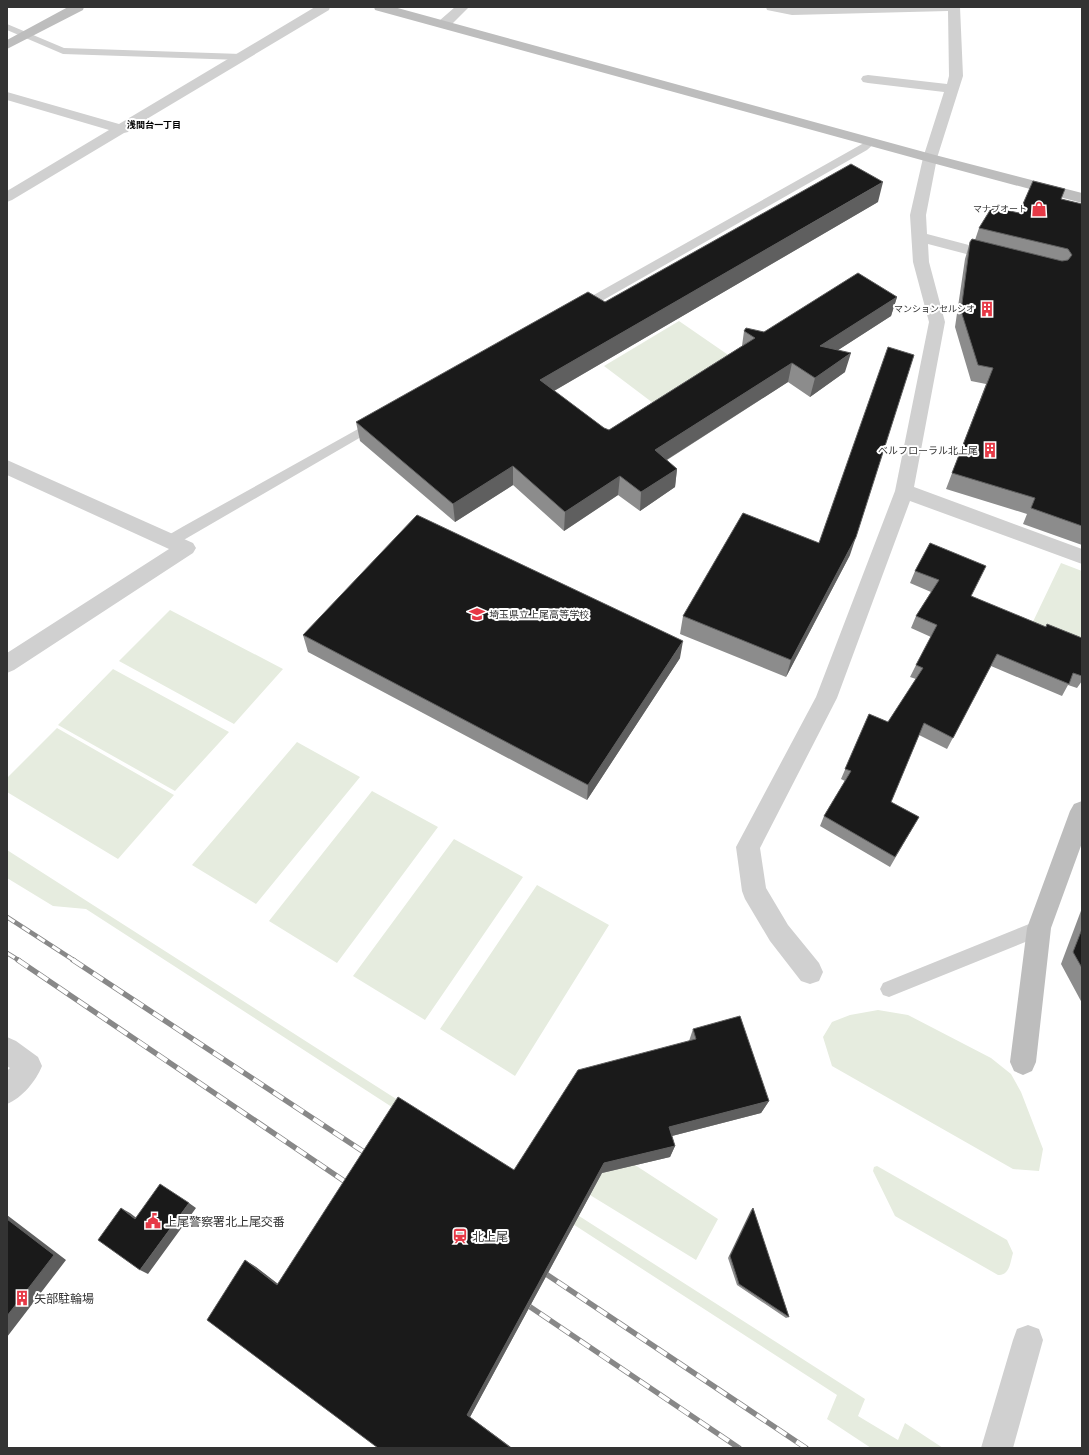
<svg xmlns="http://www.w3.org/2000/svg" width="1089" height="1455" viewBox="0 0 1089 1455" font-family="Ubuntu,'Noto Sans JP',sans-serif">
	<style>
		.green { fill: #e6ecdf }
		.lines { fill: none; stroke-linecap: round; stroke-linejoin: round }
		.lane { fill: #d0d0d0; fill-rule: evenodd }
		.street { fill: #d0d0d0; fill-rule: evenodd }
		.secondary { fill: #bdbdbd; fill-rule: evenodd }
		.rail-far1-casing { stroke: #888; stroke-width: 4.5 }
		.rail-casing { stroke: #888; stroke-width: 5.5 }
		.rail-far1 { stroke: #fff; stroke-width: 3; stroke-dasharray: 9; stroke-linecap: butt }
		.rail { stroke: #fff; stroke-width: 4; stroke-dasharray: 12; stroke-linecap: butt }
		.wall { fill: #8c8c8c }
		.shaded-wall { fill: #5f5f5f }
		.building { fill: #1a1a1a; stroke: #5f5f5f }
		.labels { text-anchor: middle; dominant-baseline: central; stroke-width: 4; stroke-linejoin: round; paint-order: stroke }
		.far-neighbourhood-label { font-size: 9px; font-weight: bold; fill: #000; stroke: #fff }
		.far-poi-label { font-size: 9px; fill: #333; stroke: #fff; text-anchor: end }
		.poi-label { font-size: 10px; fill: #333; stroke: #fff; text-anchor: end }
		.near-poi-label { font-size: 12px; fill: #333; stroke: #fff; text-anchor: start }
	</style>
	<rect width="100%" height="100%" fill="#fff"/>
	<!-- green -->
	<path class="green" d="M679 321 737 361 661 409 604 366Z
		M1061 563 1082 571V652L1029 630Z
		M170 610 283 669 234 724 119 661Z
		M113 669 229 732 175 791 58 725Z
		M57 728 174 795 118 859 7 792V778Z
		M297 742 360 777 256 904 192 865Z
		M372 791 438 827 337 963 269 921Z
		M454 839 523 877 425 1020 353 976Z
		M7 850 865 1399 858 1416 898 1440 905 1423 943 1448H871L827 1419 837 1395 86 909 53 906 7 878Z
		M537 885 609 925 515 1076 440 1029Z
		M878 1010 908 1015 991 1058 1011 1074 1021 1092 1043 1149 1039 1171 1013 1169 832 1066 823 1037 832 1022 850 1015Z
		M635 1165 718 1219 696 1260 590 1195 602 1173Z
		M877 1166 1007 1240 1013 1253C1010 1263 1010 1275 998 1275L895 1216 873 1171 874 1167Z"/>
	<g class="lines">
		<!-- lane -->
		<path class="lane" d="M7 24 64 48 241 54 246 57 241 60 63 54 7 30Z
			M871 139 876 142 867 150 584 311H576L574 308 576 305Z
			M376 419 380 420 382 423 380 426 175 545 170 546 165 545 163 541 165 537 184 526Z
			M1039 920 1045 922 1047 928 1045 934 889 997 883 995 880 989 883 983Z"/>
		<!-- street -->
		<path class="street" d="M315 7H330L329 10 130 129 128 132 124 133 12 200 7 202V191L109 130 7 100V92L119 124Z
			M455 7H469L449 27H439L437 24 439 21Z
			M766 7H960L963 76 937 158 926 215 927 234 1003 254 1005 257 1003 260 997 262 928 244 929 262 945 322 914 487 1082 549V564L910 501 837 698 760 848 766 888 788 925 819 963 823 972 819 981 810 984 801 981 770 941 745 899 742 891 736 847 816 697 895 491 929 322 913 262 910 215 923 158 944 92 868 83 863 82 861 79 863 76 868 75 947 84 949 76 948 11 792 15 767 10Z
			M7 460 193 543 196 548 193 553 14 670 7 673V653L169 549 7 475Z
			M7 1037 16 1041 38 1057 42 1066C36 1081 22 1098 7 1104V1071L10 1068 7 1066Z
			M1028 1325 1039 1329 1043 1340 1013 1448H981L1013 1340 1017 1329Z"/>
		<!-- secondary -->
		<path class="secondary" d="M68 7H84L83 10 7 49V40Z
			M374 7H394L935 155 1082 193V203L925 161 375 10Z
			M1082 801V843L1051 928 1036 1062 1032 1071 1023 1075 1014 1071 1010 1062 1027 928 1070 811 1074 804Z"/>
		<defs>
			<path id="rail-far1" d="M7 917 75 961
				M7 953 20 961"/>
			<path id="rail" d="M18 960 353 1187
				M73 960 373 1158
				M537 1268 806 1448
				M520 1300 739 1448"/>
		</defs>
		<!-- rail-far1 casing -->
		<use href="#rail-far1" class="rail-far1-casing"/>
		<!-- rail casing -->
		<use href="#rail" class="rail-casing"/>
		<!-- rail-far1 -->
		<use href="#rail-far1" class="rail-far1"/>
		<!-- rail -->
		<use href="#rail" class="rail"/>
	</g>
	<!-- wall -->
	<path class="wall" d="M1061 199 1082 204V545L1023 524 1027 514 946 489 986 384 971 381 955 327 965 259 970 242 975 240 979 228Z
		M878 202 554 391 604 428 609 430 742 346 744 331 764 332 897 297 891 316 838 350 845 372 810 397 788 382 667 460 677 469 675 487 640 511 618 495 564 531 513 485 455 522 360 441 356 422 605 302Z
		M930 543 971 596 1045 627 1047 624 1082 638V681L1077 688 1068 685 1062 696 991 666 947 749 919 735 891 802 919 817 890 867 820 826 824 816 845 781 841 779 869 714 888 722 916 679 910 677 916 665 931 637 911 628 916 616 931 592 910 583 915 571Z
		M850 555 786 677 680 634 683 616Z
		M303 635 680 658 587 800 308 652Z
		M1082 908V1003L1061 964Z
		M693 1029 769 1101 761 1113 672 1136 675 1146 670 1157 602 1173 470 1417 512 1448H378L245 1260 256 1267 278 1284 514 1170 689 1041Z
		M753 1208 789 1317 786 1318 737 1285 728 1258 751 1210Z"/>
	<!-- shaded-wall -->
	<path class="shaded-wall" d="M883 182 878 202 540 399V380Z
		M897 297 891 316 815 365 820 346Z
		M851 353 845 372 810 397 815 378Z
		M792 363 788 382 652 469 655 450Z
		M513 466V485L455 522 453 504Z
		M677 469 675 487 640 511 641 492Z
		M620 476 618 495 564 531 565 512Z
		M856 537 850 555 786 677 791 660Z
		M683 641 680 658 587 800 588 785Z
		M769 1101 761 1113 664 1138 669 1127Z
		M675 1146 670 1157 602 1173 470 1417 512 1448H511L467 1415 604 1163Z
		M189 1203 196 1208 148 1274 140 1270Z
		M121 1208 130 1213 143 1223 135 1219Z
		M7 1215 66 1260 7 1337Z
		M245 1260 256 1267 287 1291 277 1285Z"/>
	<!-- building -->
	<path class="building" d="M851 164 883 182 540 380 604 428 609 430 755 338 744 331 746 328 764 332 858 273 897 297 820 346 851 353 815 378 792 363 655 450 677 469 641 492 620 476 565 512 513 466 453 504 356 422 588 292 605 302Z
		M1033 181 1065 189 1061 199 1082 204V526L1031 508 1035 498 952 473 993 368 978 365 961 311 970 242 972 239 1062 261 1068 260 1072 255 1068 249 979 228 992 207 1019 213Z
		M888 347 914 355 856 537 791 660 683 616 743 513 819 543Z
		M417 515 683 641 588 785 303 635Z
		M930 543 986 566 971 596 1046 627 1047 624 1082 638V676L1073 673 1069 684 997 654 953 738 924 723 891 802 919 817 895 857 824 816 851 771 845 769 869 714 888 722 923 668 916 665 937 625 916 616 939 580 915 571Z
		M1082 929V968L1073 952Z
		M740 1016 769 1101 669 1127 675 1146 604 1163 467 1415 511 1448H378L207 1320 245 1260 277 1285 398 1097 514 1170 578 1070 696 1039 693 1029Z
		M160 1184 189 1203 140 1270 98 1240 121 1208 135 1219Z
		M753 1208 789 1317 739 1284 730 1256Z
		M7 1219 54 1255 7 1316Z"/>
	<!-- icons -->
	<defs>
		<symbol id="shop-bare" viewBox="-9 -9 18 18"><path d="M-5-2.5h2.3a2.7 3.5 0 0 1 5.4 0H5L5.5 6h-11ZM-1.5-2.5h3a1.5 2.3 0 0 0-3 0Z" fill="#e63946" stroke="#fff" stroke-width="2.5" paint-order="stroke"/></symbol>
		<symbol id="building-bare" viewBox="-9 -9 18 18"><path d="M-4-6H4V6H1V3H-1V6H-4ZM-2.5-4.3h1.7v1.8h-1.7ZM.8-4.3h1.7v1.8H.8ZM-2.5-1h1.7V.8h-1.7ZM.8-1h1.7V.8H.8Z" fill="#e63946" stroke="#fff" stroke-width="2.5" paint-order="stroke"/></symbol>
		<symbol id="school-bare" viewBox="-9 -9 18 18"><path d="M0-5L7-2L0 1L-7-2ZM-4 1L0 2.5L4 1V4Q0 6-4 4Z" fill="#e63946" stroke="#fff" stroke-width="2.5" paint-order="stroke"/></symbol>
		<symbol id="civic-bare" viewBox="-9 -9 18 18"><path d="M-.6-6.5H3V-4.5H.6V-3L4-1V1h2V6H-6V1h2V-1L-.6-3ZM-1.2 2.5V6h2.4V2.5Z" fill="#e63946" stroke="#fff" stroke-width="2.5" paint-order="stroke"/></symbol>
		<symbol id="station-bare" viewBox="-9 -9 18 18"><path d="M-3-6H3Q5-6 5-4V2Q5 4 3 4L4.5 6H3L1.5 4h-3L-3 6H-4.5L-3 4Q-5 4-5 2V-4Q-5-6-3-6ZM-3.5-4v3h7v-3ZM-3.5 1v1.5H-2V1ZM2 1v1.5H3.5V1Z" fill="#e63946" stroke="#fff" stroke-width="2.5" paint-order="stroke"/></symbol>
	</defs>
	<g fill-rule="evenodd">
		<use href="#shop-bare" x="1028" y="198" width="22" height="22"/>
		<use href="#building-bare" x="976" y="298" width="22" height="22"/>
		<use href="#building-bare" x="979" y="439" width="22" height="22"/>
		<use href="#school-bare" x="466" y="603" width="22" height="22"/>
		<use href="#civic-bare" x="142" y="1210" width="22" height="22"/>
		<use href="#station-bare" x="449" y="1225" width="22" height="22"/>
		<use href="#building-bare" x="11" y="1287" width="22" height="22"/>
	</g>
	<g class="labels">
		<!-- far-neighbourhood labels -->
		<g class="far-neighbourhood-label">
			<text x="154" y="125">浅間台一丁目</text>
		</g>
		<!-- far-poi labels -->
		<g class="far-poi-label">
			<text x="1027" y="209">マナブオート</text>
			<text x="975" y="309">マンションセルシオ</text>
		</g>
		<!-- poi labels -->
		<g class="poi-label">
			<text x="978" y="450">ベルフローラル北上尾</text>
			<text x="489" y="614" text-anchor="start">埼玉県立上尾高等学校</text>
		</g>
		<!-- near-poi labels -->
		<g class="near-poi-label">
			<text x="165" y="1221">上尾警察署北上尾交番</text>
			<text x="472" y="1236">北上尾</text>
			<text x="34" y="1298">矢部駐輪場</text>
		</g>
	</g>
	<!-- border -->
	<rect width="1089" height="1455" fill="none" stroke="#333333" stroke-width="16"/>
</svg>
